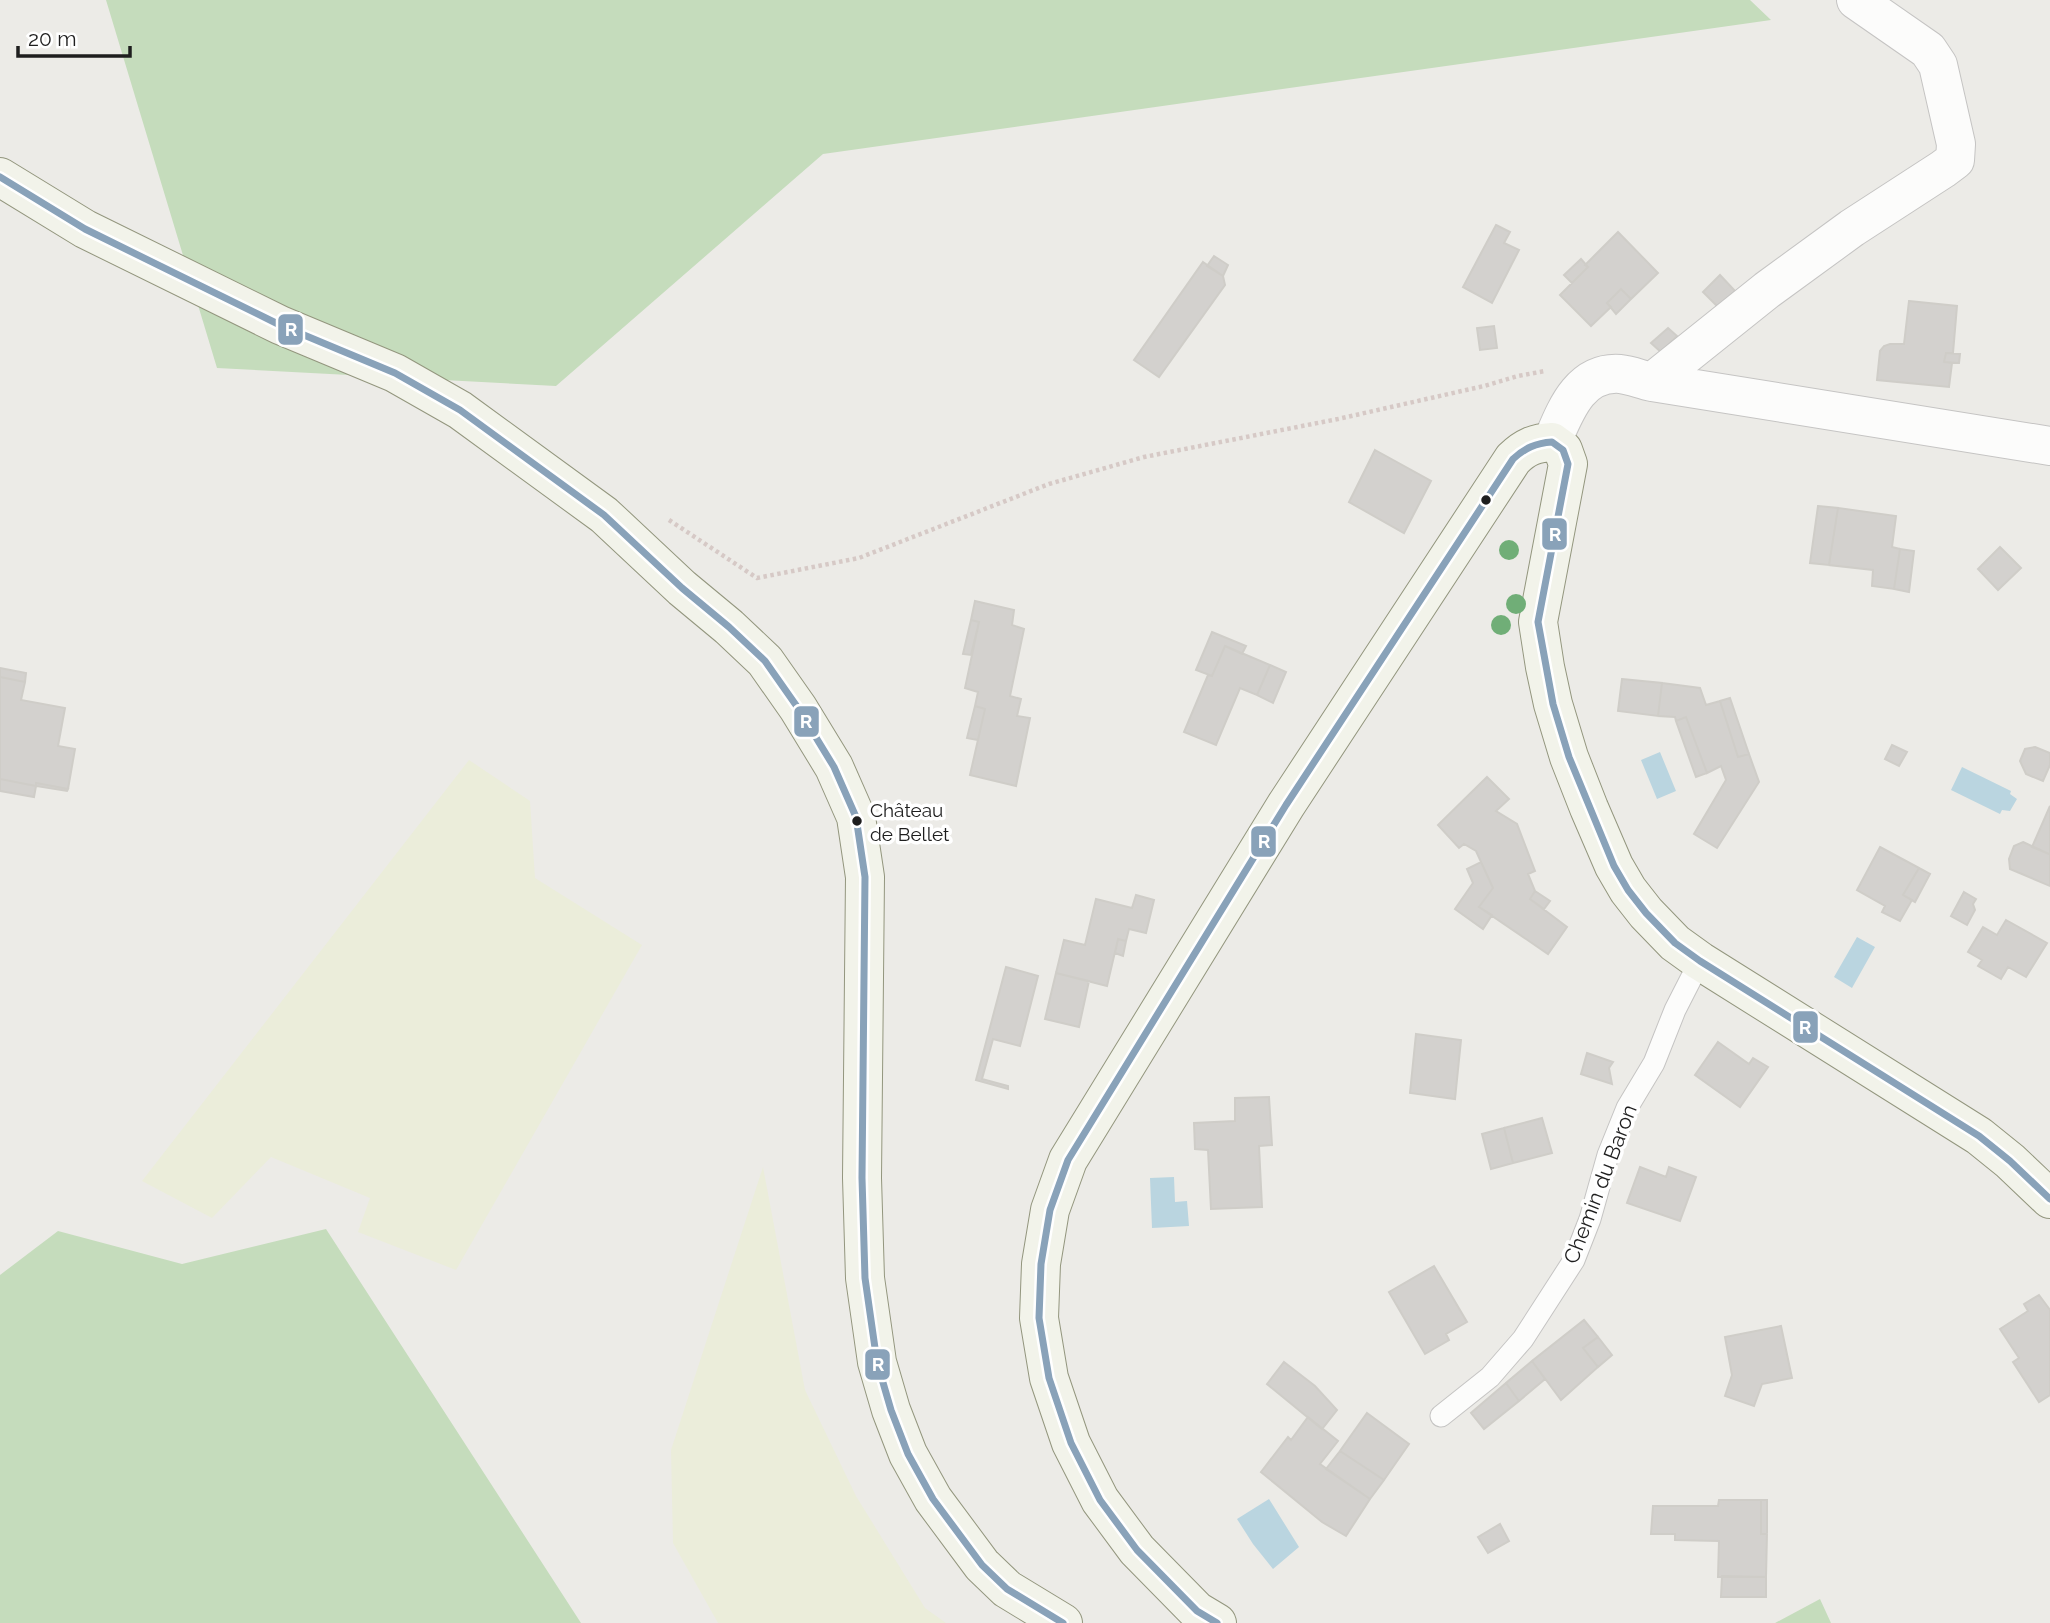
<svg xmlns="http://www.w3.org/2000/svg" width="2050" height="1623" viewBox="0 0 2050 1623" font-family="Raleway,sans-serif">
	<style>
		.farmland { fill: #ebedda }
		.forest { fill: #c5dcbc }
		.water { fill: #bad5e0 }
		.building { fill: #d3d1ce; stroke: #cfcdc8; stroke-width: 2 }
		.lines { fill: none; stroke-linecap: round; stroke-linejoin: round }
		.lane-casing { stroke: #c5c4c3; stroke-width: 23 }
		.street-casing { stroke: #c5c4c3; stroke-width: 40 }
		.secondary-casing { stroke: #93967e; stroke-width: 40 }
		.path { stroke: #d6c9c6; stroke-width: 4.5; stroke-dasharray: 3.5 3.5; stroke-linecap: butt }
		.lane { stroke: #fcfcfb; stroke-width: 21 }
		.street { stroke: #fcfcfb; stroke-width: 38 }
		.secondary { stroke: #f2f3ea; stroke-width: 38 }
		.bus-1-casing { stroke: #fff; stroke-width: 12 }
		.bus-1 { stroke: #89a2b9; stroke-width: 7 }
		.tree { fill: #70ae77 }
		.bus-dot { fill: #1e1e1e; stroke: #fff; stroke-width: 2.5 }
		.labels { text-anchor: middle; dominant-baseline: central; stroke-width: 7; stroke-linejoin: round; paint-order: stroke }
		.bus-label { font-size: 19px; fill: #1e1e1e; stroke: #fff; text-anchor: start }
		.street-label { font-size: 21px; fill: #1e1e1e; stroke: #fff }
		.line-badge { stroke: #fff; stroke-width: 2.5 }
		.badge-label { font-size: 19px; text-anchor: middle; font-weight: bold; fill: #fff }
	</style>
	<rect width="100%" height="100%" fill="#ecebe7"/>
	<!-- farmland -->
	<path class="farmland" d="M469 760 530 801 535 878 642 945 456 1270 358 1232 370 1198 271 1157 212 1218 142 1181Z
		M763 1167 805 1390 856 1496 925 1608 946 1623H718L673 1543 671 1450Z"/>
	<!-- forest -->
	<path class="forest" d="M106 0H1750L1771 20 823 154 556 386 217 368Z
		M326 1229 581 1623H0V1275L58 1231 182 1264Z
		M1820 1599 1831 1623H1775Z"/>
	<!-- water -->
	<path class="water" d="M1660 752 1676 791 1657 799 1641 760Z
		M1962 767 2011 791 2010 794 2017 799 2010 811 2002 810 2000 814 1951 790Z
		M1857 937 1875 947 1852 988 1834 977Z
		M1174 1177 1175 1202 1187 1201 1189 1226 1152 1228 1150 1178Z
		M1269 1499 1299 1547 1273 1569 1253 1544 1237 1519Z"/>
	<!-- building -->
	<path class="building" d="M1496 225 1510 232 1504 243 1519 250 1492 303 1463 287Z
		M1618 232 1658 273 1631 299 1621 289 1607 303 1611 307 1591 326 1560 295 1588 267 1585 265Z
		M1214 256 1228 265 1223 276 1207 266Z
		M1581 259 1588 267 1572 283 1564 275Z
		M1203 262 1223 276 1225 285 1159 377 1134 360Z
		M1720 275 1735 291 1718 307 1703 292Z
		M1621 289 1631 299 1616 314 1607 303Z
		M1909 301 1957 306 1953 353H1946L1944 362 1952 363 1949 387 1877 380 1880 351 1884 346 1890 344H1904Z
		M1494 326 1497 348 1480 350 1477 328Z
		M1668 328 1677 336 1661 352 1651 343Z
		M1946 353 1960 354 1959 363 1944 362Z
		M1375 450 1431 481 1404 533 1349 502Z
		M1818 506 1838 508 1829 565 1810 563Z
		M1838 508 1896 516 1892 547 1900 549 1894 589 1872 586 1873 570 1829 565Z
		M2000 547 2021 568 1998 590 1978 569Z
		M1900 549 1914 551 1909 592 1894 589Z
		M975 601 1014 610 1012 625 1024 629 1010 696 1021 699 1017 716 1030 718 1016 786 970 775 985 709 975 706 978 692 965 688 979 622 971 620Z
		M971 620 979 622 971 655 963 654Z
		M1212 632 1246 646 1242 654 1225 646 1212 676 1196 670Z
		M1225 646 1270 665 1257 695 1240 688 1216 745 1184 732 1208 675 1212 676Z
		M1270 665 1286 672 1273 703 1257 695Z
		M0 668 26 673 25 682 0 677Z
		M0 677 25 682 21 700 65 708 58 746 75 749 68 789 36 783V786L0 779Z
		M1622 679 1662 683 1658 716 1618 711Z
		M1662 683 1700 688 1706 705 1720 701 1738 757 1749 754 1759 782 1717 848 1694 834 1726 780 1721 766 1707 773 1686 717 1676 721 1675 717 1658 716Z
		M1730 698 1749 754 1738 757 1720 701Z
		M975 706 985 709 978 740 967 738Z
		M1686 717 1707 773 1696 777 1676 721Z
		M1892 745 1907 752 1899 766 1885 759Z
		M2035 747 2050 753V765L2043 781 2026 774 2020 761 2025 749Z
		M1487 777 1509 799 1496 811 1517 824 1535 871 1528 874 1535 891 1530 899 1567 927 1548 954 1479 907 1493 888 1476 851 1464 844 1459 848 1438 825Z
		M0 779 36 786 34 797 0 791Z
		M36 783 68 789 67 791 36 786Z
		M2050 806V853L2049 854 2032 847Z
		M2023 842 2049 854 2050 853V886L2010 869 2009 859 2014 846Z
		M1880 847 1919 868 1903 895 1912 900 1900 921 1882 912 1885 906 1857 890Z
		M1481 862 1493 888 1479 907 1492 915 1483 929 1455 909 1473 883 1467 869Z
		M1919 868 1930 874 1915 902 1903 895Z
		M1535 891 1550 901 1544 909 1530 899Z
		M1964 892 1976 899 1973 904 1975 910 1967 925 1951 916Z
		M1136 895 1154 900 1146 933 1129 929 1126 941 1118 939 1107 986 1056 973 1064 940 1085 945 1096 899 1132 908Z
		M2006 920 2047 943 2026 977 2008 967 2001 979 1978 966 1982 960 1968 952 1983 927 1997 935Z
		M1118 939 1126 941 1123 956 1115 953Z
		M1006 967 1038 976 1020 1046 993 1039 982 1079 1008 1086V1089L976 1080Z
		M1056 973 1089 981 1079 1027 1045 1019Z
		M1416 1034 1461 1040 1455 1099 1410 1093Z
		M1718 1042 1749 1064 1753 1058 1768 1067 1740 1107 1695 1075Z
		M1587 1053 1613 1062 1609 1068 1612 1084 1581 1074Z
		M1269 1097 1272 1145 1259 1146 1262 1207 1211 1209 1208 1150 1195 1149 1194 1123 1235 1121V1098Z
		M1542 1118 1552 1153 1513 1163 1504 1128Z
		M1504 1128 1513 1163 1491 1169 1482 1134Z
		M1640 1167 1666 1177 1669 1167 1696 1177 1680 1221 1627 1203Z
		M1434 1266 1467 1322 1446 1334 1449 1340 1425 1354 1389 1292Z
		M2039 1295 2050 1310V1395L2039 1402 2013 1362 2019 1358 2000 1329 2028 1311 2024 1304Z
		M1584 1320 1598 1337 1583 1348 1598 1367 1561 1400 1532 1361Z
		M1781 1326 1792 1378 1762 1384 1754 1406 1725 1396 1732 1375 1725 1337Z
		M1598 1337 1612 1355 1598 1367 1583 1348Z
		M1532 1361 1545 1379 1519 1401 1506 1383Z
		M1284 1362 1315 1386 1337 1410 1322 1429 1267 1384Z
		M1506 1383 1519 1401 1484 1429 1471 1413Z
		M1367 1413 1409 1444 1384 1480 1340 1451Z
		M1308 1417 1338 1441 1320 1464 1370 1499 1346 1536 1322 1522 1261 1472 1288 1437 1291 1440Z
		M1340 1451 1384 1480 1370 1499 1326 1469Z
		M1719 1500H1761V1534L1767 1533 1766 1577H1718L1719 1541 1675 1540V1534H1651L1653 1506H1718Z
		M1761 1500H1767V1533L1761 1534Z
		M1500 1524 1509 1541 1488 1553 1478 1537Z
		M1722 1576 1766 1577V1597H1721Z"/>
	<g class="lines">
		<defs>
			<path id="lane" d="M1441 1416 1490 1377 1523 1339 1574 1260 1590 1219 1608 1155 1627 1108 1654 1063 1675 1010 1700 961"/>
			<path id="street" d="M1652 382 1767 290 1852 228 1943 169 1955 160 1956 144 1938 65 1928 50 1856 0
				M1552 442C1565 412 1579 371 1620 374 1631 375 1642 380 1652 382L2050 446"/>
			<path id="secondary" d="M0 177 85 229 280 325 395 373 460 410 604 515 682 588 729 627 765 661 798 708 834 767 856 817 865 877 862 1178 865 1278 877 1362 891 1410 908 1454 933 1499 982 1565 1007 1589 1063 1623
				M1217 1623 1197 1611 1137 1550 1100 1500 1071 1443 1049 1378 1039 1318 1041 1264 1050 1210 1068 1160 1286 805 1513 459C1525 447 1535 443 1552 442L1563 450 1568 464 1538 622 1545 667 1553 704 1569 757 1589 808 1614 866 1628 890 1646 913 1675 943 1700 961 1979 1136 2010 1161 2050 1199"/>
		</defs>
		<!-- lane casing -->
		<use href="#lane" class="lane-casing"/>
		<!-- street casing -->
		<use href="#street" class="street-casing"/>
		<!-- secondary casing -->
		<use href="#secondary" class="secondary-casing"/>
		<!-- path -->
		<path class="path" d="M669 520 757 578 859 558 1049 484 1144 457 1338 419 1484 386 1518 376 1545 371"/>
		<!-- lane -->
		<use href="#lane" class="lane"/>
		<!-- street -->
		<use href="#street" class="street"/>
		<!-- secondary -->
		<use href="#secondary" class="secondary"/>
		<defs>
			<path id="bus-1" d="M0 177 85 229 280 325 395 373 460 410 604 515 682 588 729 627 765 661 798 708 834 767 856 817 865 877 862 1178 865 1278 877 1362 891 1410 908 1454 933 1499 982 1565 1007 1589 1063 1623
				M1217 1623 1197 1611 1137 1550 1100 1500 1071 1443 1049 1378 1039 1318 1041 1264 1050 1210 1068 1160 1286 805 1513 459C1525 448 1536 443 1552 442L1563 450 1568 464 1538 622 1553 704 1569 757 1614 866 1628 890 1646 913 1675 943 1700 961 1979 1136 2010 1161 2050 1199"/>
		</defs>
		<!-- bus-1 casing -->
		<use href="#bus-1" class="bus-1-casing"/>
		<!-- bus-1 -->
		<use href="#bus-1" class="bus-1"/>
	</g>
	<!-- trees -->
	<g class="tree">
		<circle cx="1509" cy="550" r="10"/>
		<circle cx="1516" cy="604" r="10"/>
		<circle cx="1501" cy="625" r="10"/>
	</g>
	<!-- markers -->
	<g class="bus-dot">
		<circle cx="1486" cy="500" r="6"/>
		<circle cx="857" cy="821" r="6"/>
	</g>
	<g class="labels">
		<!-- bus labels -->
		<g class="bus-label">
			<text x="870" y="810">Château<tspan x="870" dy="24">de Bellet</tspan></text>
		</g>
		<!-- street labels -->
		<g class="street-label">
			<text transform="translate(1600 1184) rotate(-69)">Chemin du Baron</text>
		</g>
	</g>
	<g class="line-badge">
		<rect x="277" y="313" width="27" height="33" rx="7" fill="#89a2b9"/>
		<rect x="1541" y="517" width="27" height="34" rx="7" fill="#89a2b9"/>
		<rect x="793" y="705" width="27" height="33" rx="7" fill="#89a2b9"/>
		<rect x="1250" y="825" width="27" height="33" rx="7" fill="#89a2b9"/>
		<rect x="1792" y="1010" width="27" height="34" rx="7" fill="#89a2b9"/>
		<rect x="864" y="1348" width="27" height="33" rx="7" fill="#89a2b9"/>
	</g>
	<g class="badge-label">
		<text x="291" y="336">R</text>
		<text x="1555" y="541">R</text>
		<text x="806" y="728">R</text>
		<text x="1264" y="848">R</text>
		<text x="1805" y="1034">R</text>
		<text x="878" y="1371">R</text>
	</g>
	<!-- scale -->
	<path d="M18 46v10h112v-10" fill="none" stroke="#1e1e1e" stroke-width="3.5"/>
	<text x="28" y="46" font-size="21" fill="#1e1e1e" stroke="#ffffff" stroke-width="5" paint-order="stroke">20 m</text>
</svg>
